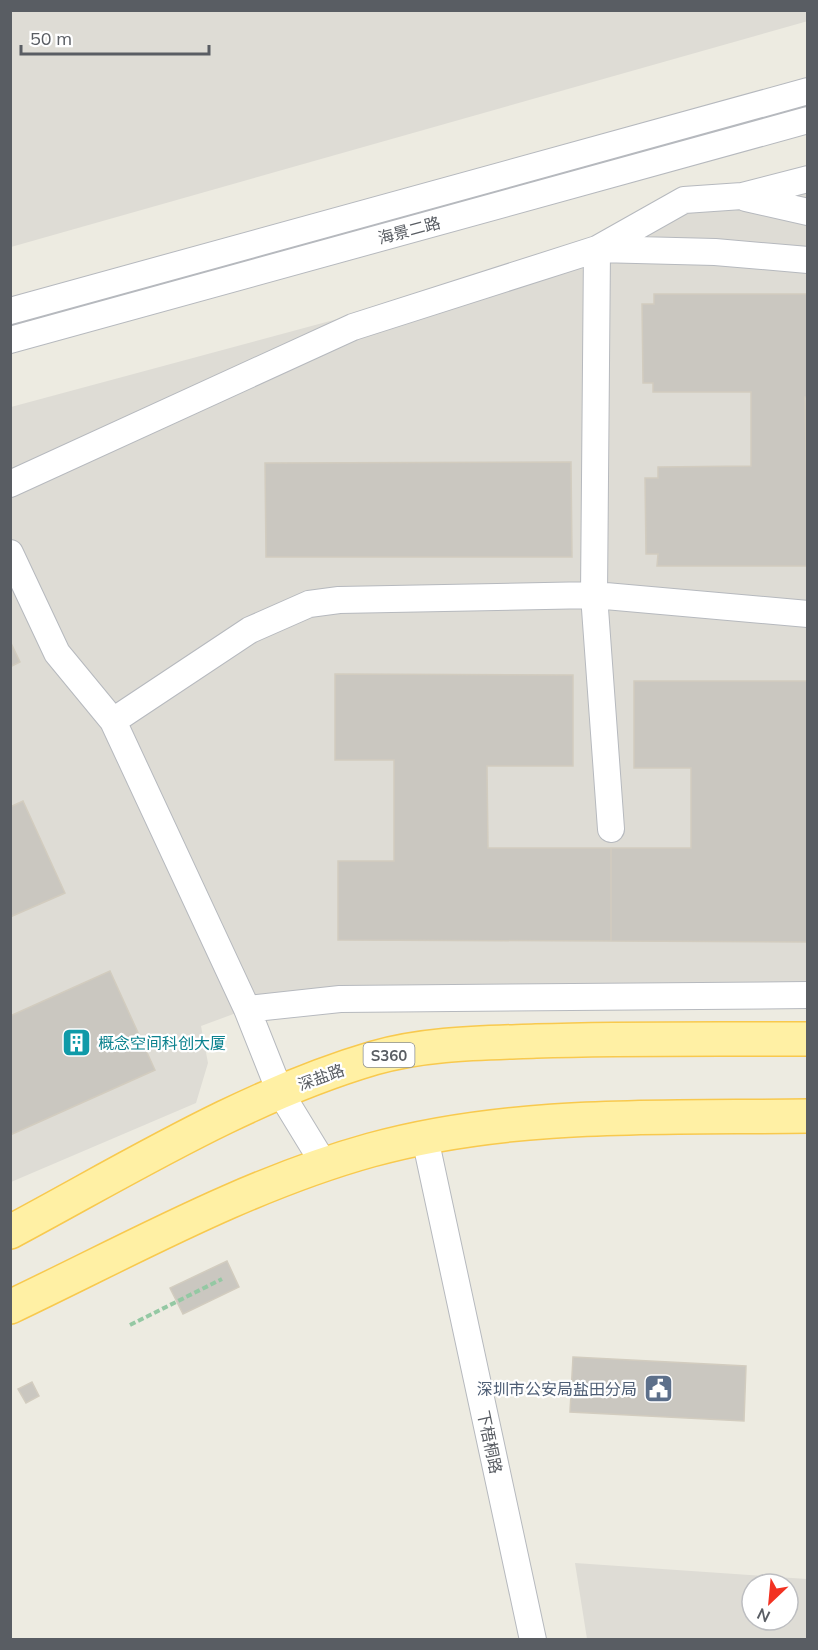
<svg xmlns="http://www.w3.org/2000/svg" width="818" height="1650" viewBox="0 0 818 1650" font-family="Mulish,'Noto Sans SC',sans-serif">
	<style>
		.industrial { fill: #dedcd5; fill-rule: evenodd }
		.building { fill: #cac7c0; stroke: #d2ccbf; stroke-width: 1.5 }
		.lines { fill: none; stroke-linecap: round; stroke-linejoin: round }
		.minor-casing { stroke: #b6b9be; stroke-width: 28 }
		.major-casing { stroke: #f8c94e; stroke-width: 36 }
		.path { stroke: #94c8a3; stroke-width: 4; stroke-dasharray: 6 3; stroke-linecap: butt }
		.minor { stroke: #fff; stroke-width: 26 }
		.major { stroke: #fff0a4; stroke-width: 33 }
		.labels { text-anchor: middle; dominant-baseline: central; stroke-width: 4.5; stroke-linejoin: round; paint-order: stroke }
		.shield { fill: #fff; stroke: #8b8e92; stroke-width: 1.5 }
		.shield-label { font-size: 15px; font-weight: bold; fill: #595d63 }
		.street-label { font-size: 16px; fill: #595d63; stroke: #fff }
		.culture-label { font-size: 16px; fill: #0d838f; stroke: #fff; text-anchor: start }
		.service-label { font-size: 16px; fill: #4e5e75; stroke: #fff; text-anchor: end }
	</style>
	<rect width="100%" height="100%" fill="#edebe1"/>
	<!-- industrial -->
	<path class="industrial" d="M11 10H807L808 21 11 247Z
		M807 179V995L247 1009 201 1026 208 1063 196 1103 11 1182V407L597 249 684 200Z
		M575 1563 807 1579V1639H587ZM752 1584H788V1620H752Z"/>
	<!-- building -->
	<path class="building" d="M654 294H808V397H805L808 566H657L658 554H646L645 478H658V467L751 466V392H653V383H643L642 304H654Z
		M571 462 572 557H266L265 463Z
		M10 641 20 662 10 667Z
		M335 674 573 675V766H487L488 848H611V941L338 940V861H394V760H335Z
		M634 681H808V942L611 941V848H691V768H634Z
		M23 801 65 893 10 917V807Z
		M110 971 155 1070 10 1135V1016Z
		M227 1261 239 1287 183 1314 170 1288Z
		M573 1357 746 1366 744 1421 570 1412Z
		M32 1382 39 1396 26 1403 18 1389Z"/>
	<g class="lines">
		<defs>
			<path id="minor" d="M746 198 808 212
				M10 311 808 91
				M10 340 808 120
				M10 484 353 327 597 249 715 252 808 260
				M10 553 57 653 113 721 247 1009 280 1092 324 1164
				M113 721 250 630 309 604 339 600 594 595 808 614
				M611 829 594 595 597 249 684 200 742 196 808 179
				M247 1009 340 999 808 995
				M425 1138 533 1640"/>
			<path id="major" d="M10 1232C128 1169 245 1096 374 1058 426 1043 482 1043 536 1041 626 1038 717 1039 808 1039
				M10 1307C128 1251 245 1185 371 1150 512 1111 662 1118 808 1116"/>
		</defs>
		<!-- minor casing -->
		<use href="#minor" class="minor-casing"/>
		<!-- major casing -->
		<use href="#major" class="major-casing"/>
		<!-- path -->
		<path class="path" d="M130 1325 222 1279"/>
		<!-- minor -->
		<use href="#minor" class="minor"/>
		<!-- major -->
		<use href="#major" class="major"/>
	</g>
	<!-- icons -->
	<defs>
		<symbol id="building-square" viewBox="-11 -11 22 22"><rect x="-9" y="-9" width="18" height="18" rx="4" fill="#0f9aa8" stroke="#fff"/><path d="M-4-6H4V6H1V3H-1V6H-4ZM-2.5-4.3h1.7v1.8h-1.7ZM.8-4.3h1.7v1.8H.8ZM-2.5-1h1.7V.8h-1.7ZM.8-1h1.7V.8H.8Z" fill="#fff"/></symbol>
		<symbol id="civic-square" viewBox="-11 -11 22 22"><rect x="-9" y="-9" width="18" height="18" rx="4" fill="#5c6f8a" stroke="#fff"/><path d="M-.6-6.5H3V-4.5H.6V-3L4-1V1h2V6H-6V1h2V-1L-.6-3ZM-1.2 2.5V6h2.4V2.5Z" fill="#fff"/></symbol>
	</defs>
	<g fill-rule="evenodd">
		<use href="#building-square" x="60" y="1026" width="33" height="33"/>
		<use href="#civic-square" x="642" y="1372" width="33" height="33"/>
	</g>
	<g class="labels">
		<!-- shield labels -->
		<rect class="shield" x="363.5" y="1043" width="51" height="24" rx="4.5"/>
		<g class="shield-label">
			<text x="389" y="1055">S360</text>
		</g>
		<!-- street labels -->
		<g class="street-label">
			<text transform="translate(409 230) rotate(-15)">海景二路</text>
			<text transform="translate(321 1077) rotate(-20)">深盐路</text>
			<text transform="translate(490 1442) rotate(78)">下梧桐路</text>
		</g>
		<!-- culture labels -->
		<g class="culture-label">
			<text x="98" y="1043">概念空间科创大厦</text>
		</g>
		<!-- service labels -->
		<g class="service-label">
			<text x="637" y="1389">深圳市公安局盐田分局</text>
		</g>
	</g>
	<!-- border -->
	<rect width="818" height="1650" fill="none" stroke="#595d63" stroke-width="24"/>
	<!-- north arrow -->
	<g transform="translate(770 1602) rotate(206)"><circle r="28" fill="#ffffff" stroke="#bdbec1" stroke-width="1.5"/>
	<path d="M0-4.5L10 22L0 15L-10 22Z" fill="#f23222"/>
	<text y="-9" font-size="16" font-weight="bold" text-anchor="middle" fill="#595d63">N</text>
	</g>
	<!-- scale -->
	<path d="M21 45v9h188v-9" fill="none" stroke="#595d63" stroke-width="3"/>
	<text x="30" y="45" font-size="18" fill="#595d63" stroke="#ffffff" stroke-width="4.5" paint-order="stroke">50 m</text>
</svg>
